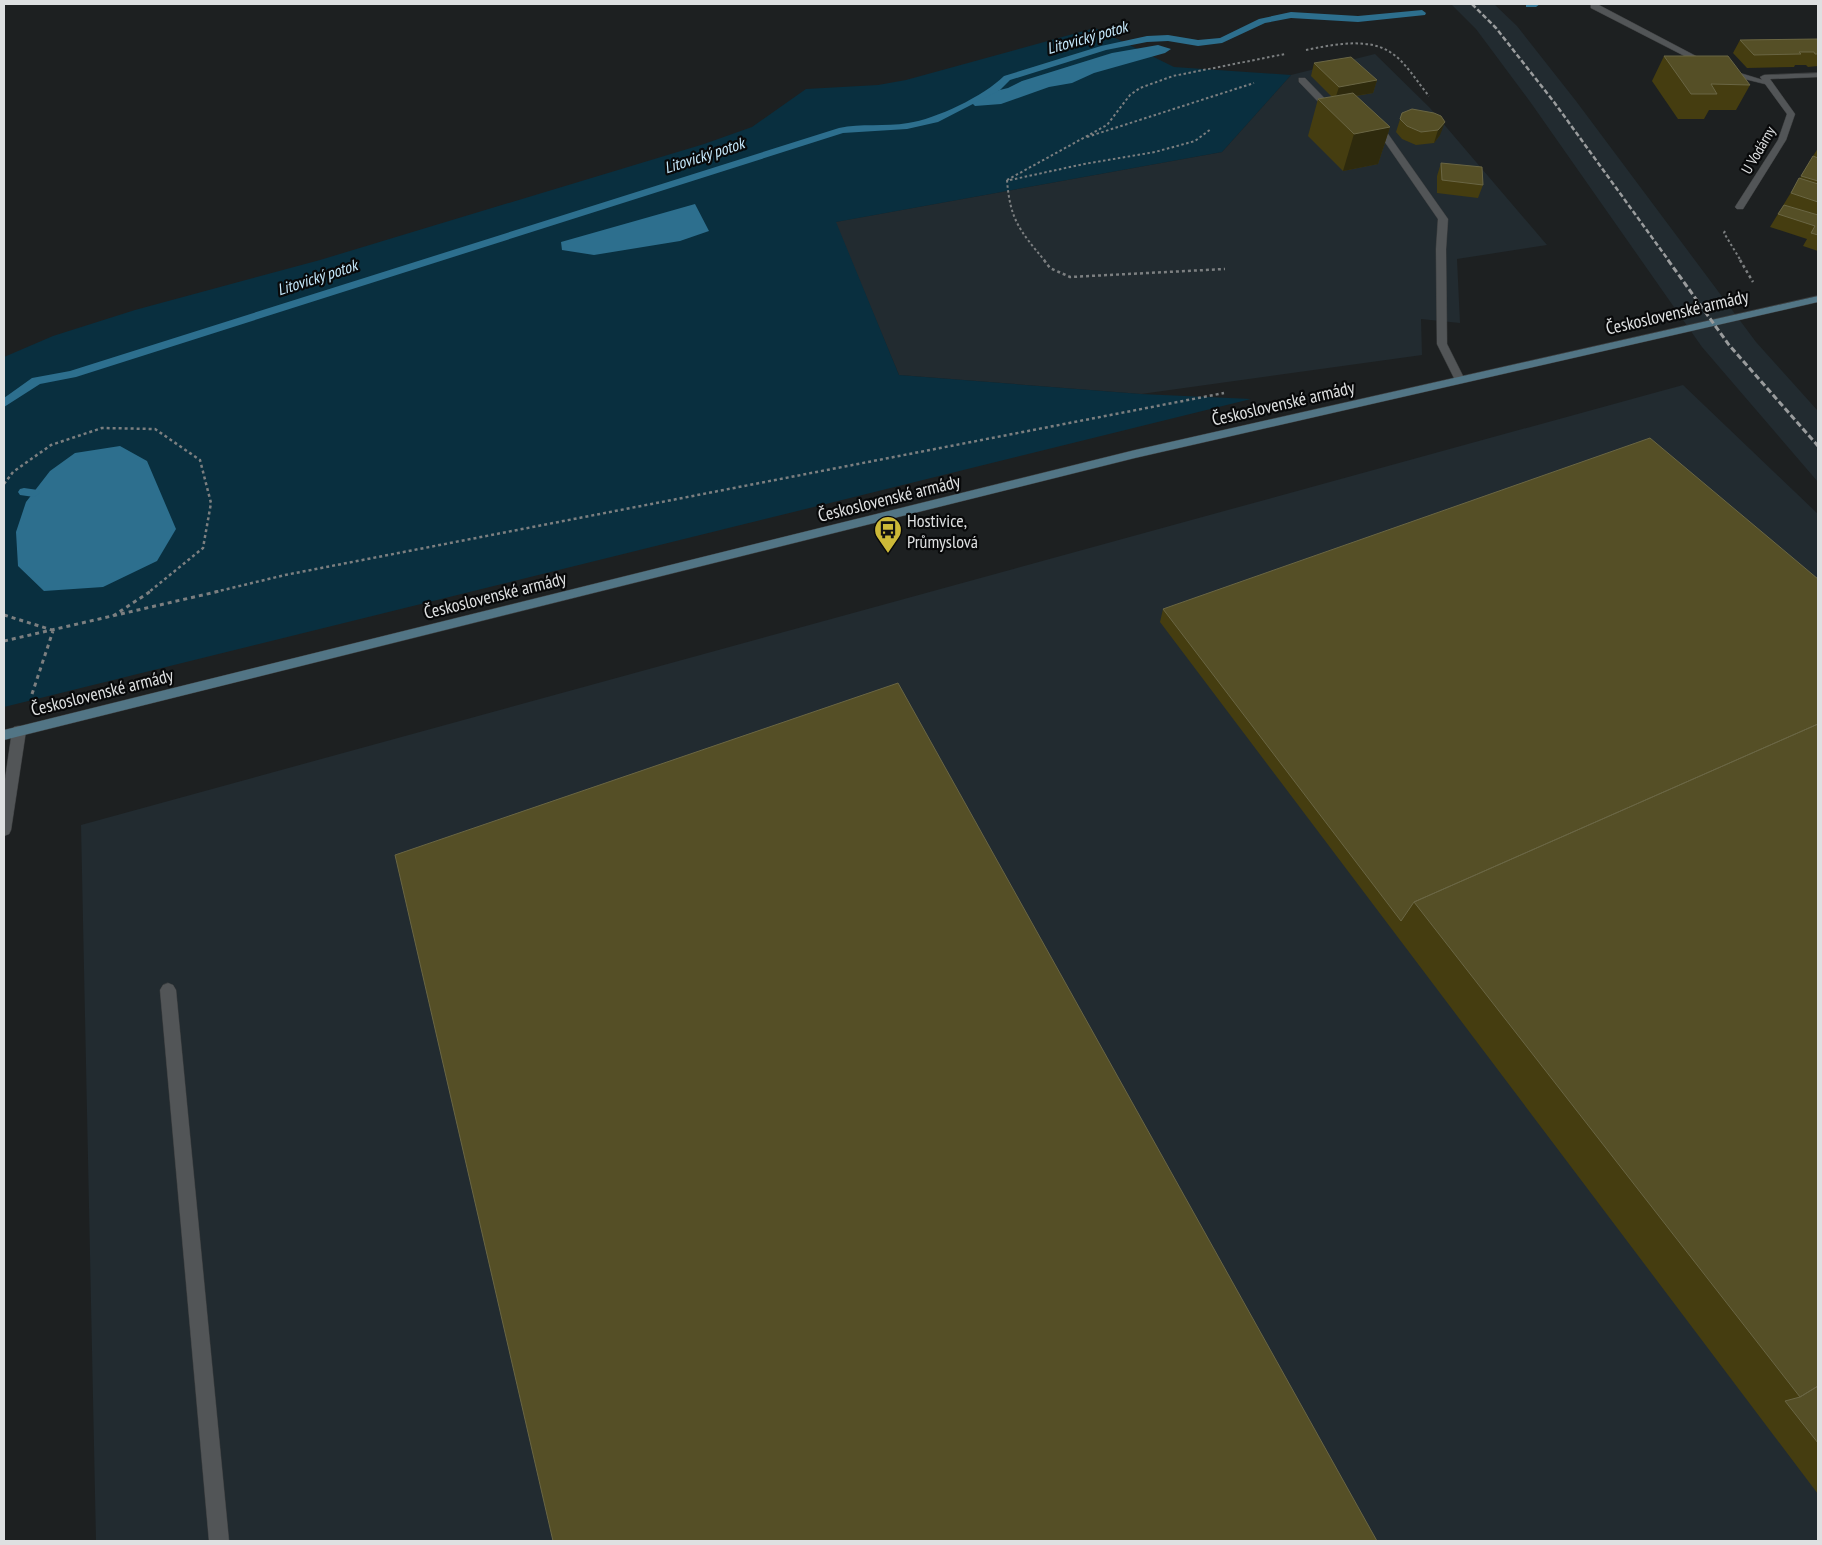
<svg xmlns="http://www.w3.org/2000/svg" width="1822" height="1545" viewBox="0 0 1822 1545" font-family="'PT Sans Narrow',sans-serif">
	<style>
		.built { fill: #222b30 }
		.green { fill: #092f3f }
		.water { fill: #2d6f8e }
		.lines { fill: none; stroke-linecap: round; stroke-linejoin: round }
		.stream { fill: #2d6f8e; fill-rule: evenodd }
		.service-casing { stroke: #3b3d3e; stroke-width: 1 }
		.minor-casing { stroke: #3b3d3e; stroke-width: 1 }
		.tertiary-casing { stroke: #3b3d3e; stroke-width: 1 }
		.secondary-casing { stroke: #3b3d3e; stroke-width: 1 }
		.path-far2 { stroke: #7c7f80; stroke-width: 2; stroke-dasharray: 2.5 2.5; stroke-linecap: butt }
		.path-far1 { stroke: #7c7f80; stroke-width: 2.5; stroke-dasharray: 3 3; stroke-linecap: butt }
		.path { stroke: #7c7f80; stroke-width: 3; stroke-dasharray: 4 4; stroke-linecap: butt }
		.service { fill: #525557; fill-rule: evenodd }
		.minor { fill: #525557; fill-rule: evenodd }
		.tertiary { fill: #525557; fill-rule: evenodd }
		.secondary { fill: #527585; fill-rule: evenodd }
		.rail-far1 { stroke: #9a9c9d; stroke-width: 2.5; stroke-dasharray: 5 2.5; stroke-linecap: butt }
		.rail { stroke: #9a9c9d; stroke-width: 3; stroke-dasharray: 6 3; stroke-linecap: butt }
		.wall { fill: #453d10 }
		.shaded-wall { fill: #2e2a0d }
		.building { fill: #554f26; stroke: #6a6644 }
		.labels { text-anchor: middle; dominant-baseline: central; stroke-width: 4.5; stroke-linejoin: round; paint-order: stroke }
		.far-street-label { font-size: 15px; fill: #dee0e1; stroke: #08090a }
		.far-water-label { font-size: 16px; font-style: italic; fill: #c6e9fc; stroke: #08090a }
		.street-label { font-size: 18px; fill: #dee0e1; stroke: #08090a }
		.poi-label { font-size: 18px; fill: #dee0e1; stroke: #08090a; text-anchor: start }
	</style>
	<rect width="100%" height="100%" fill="#1d2021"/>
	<!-- built -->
	<path class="built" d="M1451 4H1494L1517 26 1576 101 1756 342 1818 411V482L1702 347 1531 103 1476 29Z
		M1375 54 1430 108 1547 245 1457 259 1460 323 1421 319 1422 355 1141 394 899 375 835 222 1222 152 1291 75Z
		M1683 385 1818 514V1541H96L81 825Z"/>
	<!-- green -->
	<path class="green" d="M1095 28 1174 67 1291 75 1222 152 836 222 899 375 1141 394 1251 399 4 707V357L53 336 135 310 320 260 704 144 752 127 806 89 878 85 906 80Z"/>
	<!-- water -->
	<path class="water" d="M1158 45 1171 49 1165 53 1094 73 1072 83 1049 87 1001 104 975 106 971 102 987 93 1008 88 1022 81 1112 53Z
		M695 204 709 231 680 241 594 255 562 250 561 242Z
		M120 446 147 461 176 529 157 561 103 587 44 591 18 566 16 532 26 502 50 471 75 453Z"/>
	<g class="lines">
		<!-- stream -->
		<path class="stream" d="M1526 4H1540L1536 7H1526Z
			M1422 10 1426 13 1425 15 1358 22 1291 18 1265 23 1222 43 1198 46 1168 41 1147 42 1106 50 1010 80 1000 90 938 122 907 129 843 133 76 377 40 384 4 407V398L32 378 70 371 839 128C861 123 885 127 908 123 936 119 984 96 1004 76L1101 46 1147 36 1168 35 1198 40 1220 38 1259 19 1291 12 1358 16Z
			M24 488 38 490 40 493 34 497 20 495 18 492 20 489Z"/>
		<defs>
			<path id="service" d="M1591 4H1597L1711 64 1704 66 1591 8Z
				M1724 70H1730L1773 83 1769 85 1724 74Z
				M1299 78H1305L1336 110V114H1330L1299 82Z
				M1373 122 1386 131 1448 219 1446 249 1447 344 1465 380 1464 382H1456L1437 344 1436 249 1438 219 1380 135 1369 125Z
				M168 983 173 985 176 990 229 1541H209L160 990 163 985Z"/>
			<path id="minor" d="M1818 73V77L1770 79 1795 114 1786 140 1743 209H1737L1735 207 1778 140 1787 114 1760 77 1764 75Z"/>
			<path id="tertiary" d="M19 726 24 727 26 731 11 830 9 834 4 836V786L12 731 14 727Z"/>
			<path id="secondary" d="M1818 296V302L1135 458 4 740V730L1135 450Z"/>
		</defs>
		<!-- service casing -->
		<use href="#service" class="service-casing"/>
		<!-- minor casing -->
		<use href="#minor" class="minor-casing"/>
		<!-- tertiary casing -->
		<use href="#tertiary" class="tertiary-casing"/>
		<!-- secondary casing -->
		<use href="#secondary" class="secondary-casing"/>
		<!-- path-far2 -->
		<path class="path-far2" d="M1306 50C1331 45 1367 37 1390 52 1406 62 1417 82 1429 96
			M1087 137 1254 83
			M1007 180 1107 125 1130 95 1140 88 1173 76 1285 54
			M1007 180C1010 220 1020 231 1045 261
			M1010 180 1084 164 1155 152 1195 141 1211 129
			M1725 231 1724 233 1741 261"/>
		<!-- path-far1 -->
		<path class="path-far1" d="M1044 260 1050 268 1070 277 1225 269
			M1740 260 1753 282
			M4 484 13 472 51 445 102 428 155 429 200 460 211 503 203 548 149 592
			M215 592 285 575 1224 393"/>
		<!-- path -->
		<path class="path" d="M4 615 52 630
			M113 616 151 591
			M4 641 220 591
			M32 694 53 631"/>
		<!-- service -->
		<use href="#service" class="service"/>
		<!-- minor -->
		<use href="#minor" class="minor"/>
		<!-- tertiary -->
		<use href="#tertiary" class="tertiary"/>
		<!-- secondary -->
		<use href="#secondary" class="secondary"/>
		<!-- rail-far1 -->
		<path class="rail-far1" d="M1472 4 1496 28 1554 102 1669 261"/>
		<!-- rail -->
		<path class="rail" d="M1668 260 1729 345 1818 446"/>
	</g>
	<!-- wall -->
	<path class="wall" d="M1818 39V66L1808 67 1806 65H1795L1794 67 1747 68 1733 53 1740 40Z
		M1664 56 1750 85 1736 110H1709L1704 119H1678L1652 81Z
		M1314 63 1377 80 1373 93 1356 96 1390 127 1378 164 1343 171 1308 136 1318 99 1332 97 1311 76Z
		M1402 113H1434L1440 135 1434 143 1416 145 1402 139 1396 132Z
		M1818 148V251L1803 246 1807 239 1770 227Z
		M1441 163 1483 185 1478 198 1437 193V176Z
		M1818 579V1494L1160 622 1163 609Z"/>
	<!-- shaded-wall -->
	<path class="shaded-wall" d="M1377 80 1373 93 1335 99 1339 87Z
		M1445 122 1440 135 1434 143 1438 130Z
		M1390 127 1378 164 1343 171 1354 134Z"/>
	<!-- building -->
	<path class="building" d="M1818 39V54H1815L1814 52H1799L1801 54 1754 55 1740 40Z
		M1664 56H1728L1750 85 1711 84 1717 94H1691Z
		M1351 57 1377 80 1339 87 1314 63Z
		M1353 93 1390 127 1354 134 1318 99Z
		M1412 109 1434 113 1441 116 1445 122 1438 130 1421 132 1407 126 1400 119 1402 113Z
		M1813 156 1818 158V181L1801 176Z
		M1441 163 1482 167 1483 185 1442 180Z
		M1799 178 1818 184V202L1791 193Z
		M1784 205 1818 215V235L1811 233 1815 226 1778 214Z
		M1650 438 1818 579V724L1414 902 1401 921 1163 609Z
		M898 683 1377 1541H553L395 855Z
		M1818 724V1386L1800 1397 1414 902Z
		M1818 1386V1443L1785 1401 1800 1397Z"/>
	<!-- icons -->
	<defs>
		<symbol id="bus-pin" viewBox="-11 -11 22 30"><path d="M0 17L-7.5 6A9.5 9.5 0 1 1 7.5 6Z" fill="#cdb938" stroke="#08090a"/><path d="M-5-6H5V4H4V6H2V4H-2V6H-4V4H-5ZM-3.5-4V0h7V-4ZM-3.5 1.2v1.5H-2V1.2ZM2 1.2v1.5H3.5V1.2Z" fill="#111"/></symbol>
	</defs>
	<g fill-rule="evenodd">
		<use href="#bus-pin" x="872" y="514" width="32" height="43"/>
	</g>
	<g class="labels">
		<!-- far-street labels -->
		<g class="far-street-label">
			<text transform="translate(1758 150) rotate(-60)">U Vodárny</text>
		</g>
		<!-- far-water labels -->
		<g class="far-water-label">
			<text transform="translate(1087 37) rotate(-16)">Litovický potok</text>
			<text transform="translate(704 155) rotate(-18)">Litovický potok</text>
			<text transform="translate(317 277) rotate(-18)">Litovický potok</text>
		</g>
		<!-- street labels -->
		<g class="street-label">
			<text transform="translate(1677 312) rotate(-13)">Československé armády</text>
			<text transform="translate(1283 403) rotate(-13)">Československé armády</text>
			<text transform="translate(889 498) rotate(-14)">Československé armády</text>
			<text transform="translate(495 595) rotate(-14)">Československé armády</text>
			<text transform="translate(102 692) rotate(-14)">Československé armády</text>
		</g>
		<!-- poi labels -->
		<g class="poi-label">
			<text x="907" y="520">Hostivice,<tspan x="907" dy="21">Průmyslová</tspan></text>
		</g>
	</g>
	<!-- border -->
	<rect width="1822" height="1545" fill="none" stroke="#dee0e1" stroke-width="10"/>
</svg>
